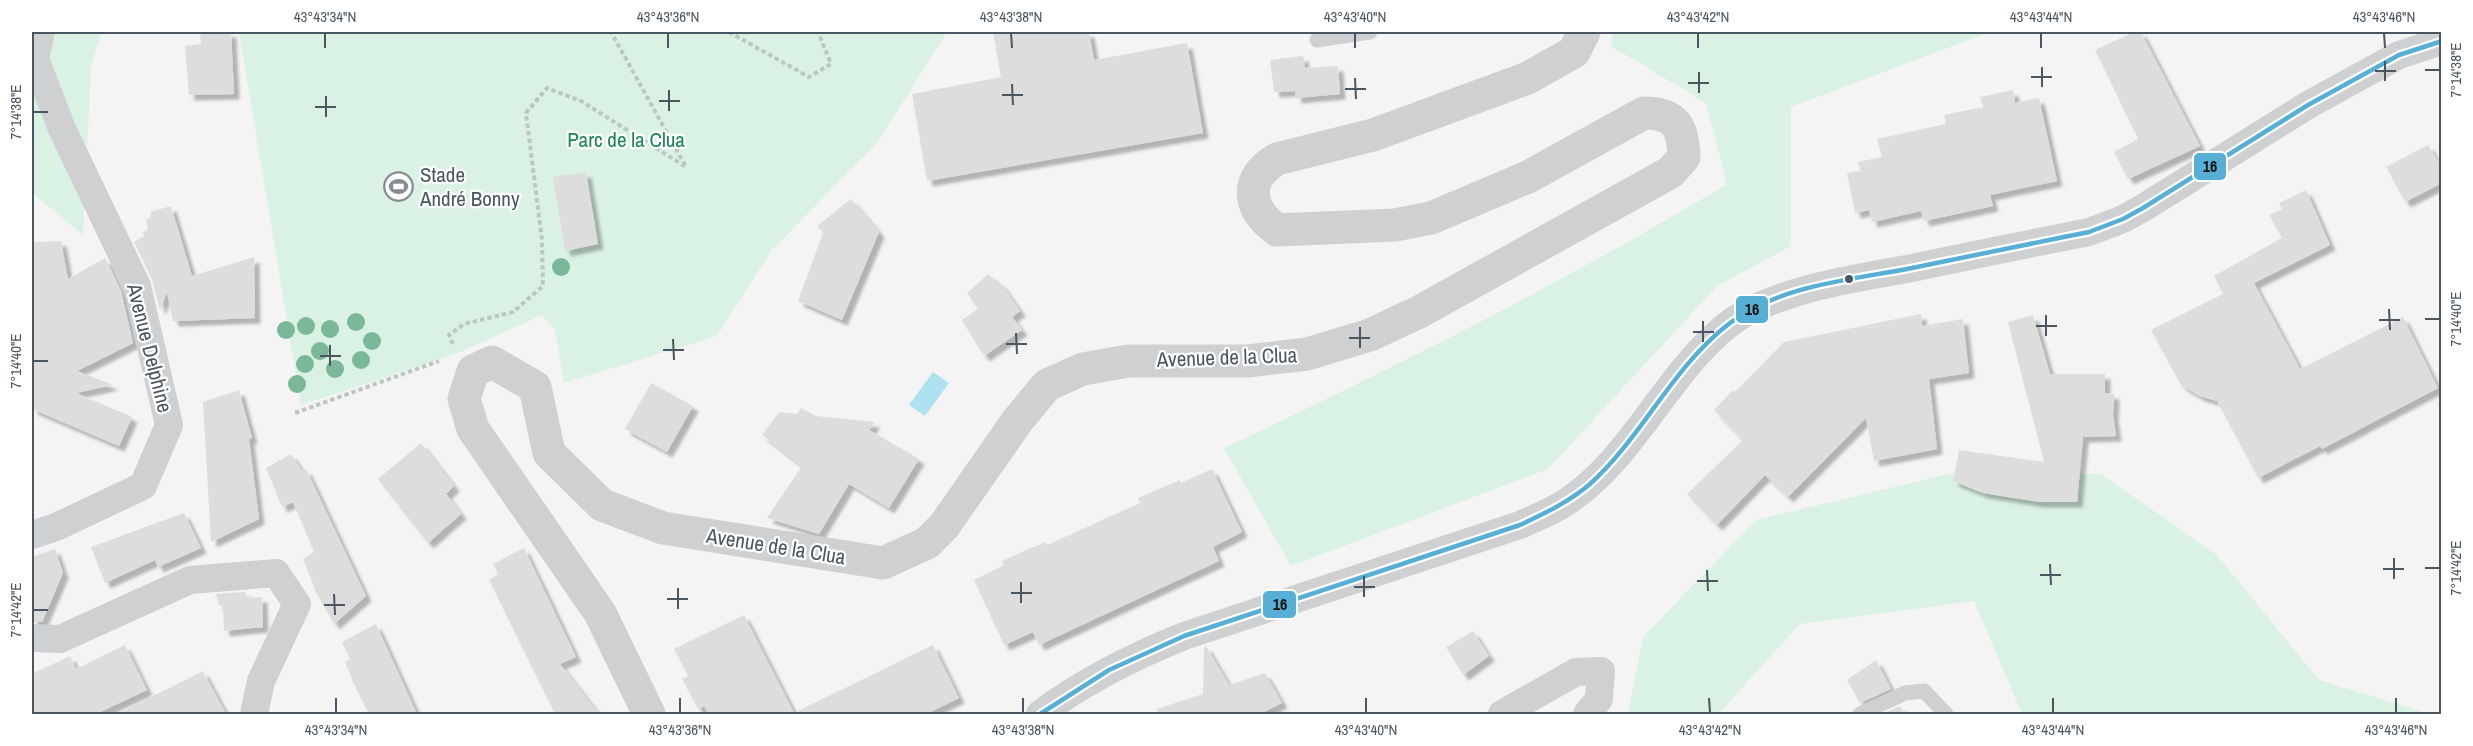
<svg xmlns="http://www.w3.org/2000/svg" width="2473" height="746" viewBox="0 0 2473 746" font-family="'Archivo Narrow',sans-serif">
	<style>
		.green { fill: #d9f2e3 }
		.water { fill: #aee2f0 }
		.building { fill: #ddddde; filter: url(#shadow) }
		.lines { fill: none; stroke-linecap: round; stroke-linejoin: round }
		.path { stroke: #bcc7c4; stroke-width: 4; stroke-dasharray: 4.5 3; stroke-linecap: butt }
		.service { stroke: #ced0d2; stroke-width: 15 }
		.minor { stroke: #ced0d2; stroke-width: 28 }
		.tertiary { stroke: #ced0d2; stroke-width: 33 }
		.bus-1-casing { stroke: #fff; stroke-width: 9 }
		.bus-1 { stroke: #58afd5; stroke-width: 4.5 }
		.tree { fill: #7ab899 }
		.ticks { fill: none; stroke: #4a5661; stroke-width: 2 }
		.bus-dot { fill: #4a5661; stroke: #fff; stroke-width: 2 }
		.labels { text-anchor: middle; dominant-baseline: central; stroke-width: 4.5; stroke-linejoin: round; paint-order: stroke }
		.park-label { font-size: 21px; fill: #17864f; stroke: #fff }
		.poi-label { font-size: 21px; fill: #4a5661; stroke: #fff; text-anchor: start }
		.street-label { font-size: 21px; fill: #4a5661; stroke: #fff }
		.line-badge { stroke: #fff; stroke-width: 2 }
		.pale-badge-label { font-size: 16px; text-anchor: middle; font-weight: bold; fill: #111 }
		.neatline { fill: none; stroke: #4a5661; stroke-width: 2 }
		.ticks-label { font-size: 15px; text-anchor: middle; fill: #4a5661 }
	</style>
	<defs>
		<filter id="shadow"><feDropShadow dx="5.5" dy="5.5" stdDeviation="1.5" flood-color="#0004"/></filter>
	</defs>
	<rect width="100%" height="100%" fill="#f4f4f4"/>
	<!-- green -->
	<path class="green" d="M32 32H102L91 65 83 235 32 193Z
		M239 32H947L877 143 771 251 717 336 564 383 555 330 542 315 458 353 301 405Z
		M1613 32H1990L1791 107V246L1717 286 1548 469 1291 566 1224 448C1395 367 1565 282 1727 184L1706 103 1611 46Z
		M1957 472 2101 474 2217 555 2319 680 2430 714H2022L1974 601 1800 624 1718 714H1628L1643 637 1756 520Z"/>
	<!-- water -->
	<path class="water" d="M933 372 949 383 925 416 909 405Z"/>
	<!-- building -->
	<path class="building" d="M200 32H231L234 94 189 95 185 46 201 44Z
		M993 32H1089L1094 60 1187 43 1203 133 927 181 912 94 1001 77Z
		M2134 32H2141L2200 146 2128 179 2114 152 2138 139 2095 50Z
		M1303 56 1305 68 1338 66 1340 94 1296 98 1295 91 1274 92 1270 60Z
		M2013 90 2015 103 2039 98 2057 181 1990 195 1993 206 1924 221 1921 211 1872 222 1869 210 1855 213 1847 173 1860 171 1858 162 1882 157 1877 139 1946 124 1944 115 1983 107 1980 97Z
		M2428 145 2442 168V183L2405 202 2386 167Z
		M586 172 598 244 565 251 553 177Z
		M2306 190 2330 245 2254 283 2300 369 2403 317 2438 388 2322 449 2320 446 2258 478 2217 401 2200 396 2181 385 2151 330 2223 294 2214 276 2282 238 2269 215 2282 209 2279 203Z
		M851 199 879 232 842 320 798 301 823 233 817 226Z
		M171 206 192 276 254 257 255 318 173 321 167 292 160 310 152 279 134 242 144 236 143 233 148 229 146 219 151 218 150 212Z
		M61 241 68 279 105 258 121 291 133 343 77 371 113 385 76 393 132 417 119 446 32 409V242Z
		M988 274 1002 285 1020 311 1012 317 1022 330 984 356 962 320 978 309 967 293Z
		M1921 314 1922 326 1963 319 1969 373 1929 379 1937 449 1874 461 1866 418 1788 497 1765 475 1717 525 1687 494 1743 440 1714 410 1733 390 1735 392 1784 342Z
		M2033 315 2050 374H2105V393L2114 394 2113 415 2116 436 2083 437 2077 502H2039L1983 493 1953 481 1959 450 2044 462 2008 322Z
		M651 383 693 406 667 452 625 429Z
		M239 390 252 438 249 439 259 519 211 542 203 402Z
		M801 408 816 416 875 422 869 430 919 459 889 508 849 484 819 534 767 518 802 466 762 435 779 412 797 414Z
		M421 443 454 486 446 494 461 514 428 543 378 479Z
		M291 454 302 471 306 469 366 596 334 624 316 592 303 559 314 552 293 502 282 507 266 468Z
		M1212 469 1242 532 1213 547 1219 561 1039 645 1033 632 1004 645 974 580 1004 565 1002 561 1045 542 1047 545 1140 503 1138 498 1180 480 1181 483Z
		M184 513 201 548 158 567 155 560 105 583 91 547Z
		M524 548 576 657 560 664 599 714H555L489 580 498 574 493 564Z
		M55 549 63 573 42 622H32V557Z
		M245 592 247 598 262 597 263 627 224 631 223 606 219 605 216 594Z
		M744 615 794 713 933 645 959 698 926 714H709L704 706 698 709 682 679 688 676 674 649Z
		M376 624 417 714H369L353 682 345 662 350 659 342 642Z
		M1473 631 1489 656 1463 675 1446 647Z
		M125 645 147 690 96 714H32V674L70 656 76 669Z
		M1206 646 1229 685 1265 673 1282 703 1260 714H1158L1157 709 1203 694 1204 647Z
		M1876 660 1891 689 1860 703 1847 680Z
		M203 671 226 714H117Z
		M1900 706 1904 714H1882Z"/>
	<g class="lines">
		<!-- path -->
		<path class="path" d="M729 32 809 77 831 64 818 32
			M453 344 449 335 464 324 513 312 543 286 542 240 526 113 547 88 581 101 686 167 611 32
			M295 413 439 361"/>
		<!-- service -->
		<path class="service" d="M1317 40 1370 32
			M1860 714 1905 693 1924 691 1946 714"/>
		<!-- minor -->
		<path class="minor" d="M32 535 56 527 143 486 169 425 137 286 62 129 35 59 41 32
			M32 638 60 639 190 580 276 573 297 604 261 681 254 714
			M1040 714C1084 681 1132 657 1184 636L1520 525C1535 518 1551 512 1565 503 1634 458 1666 373 1730 323 1774 290 1853 279 1907 269 1968 256 2028 244 2089 232L2123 219 2143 208 2308 105 2399 55 2442 41
			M1502 714 1576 672 1601 671 1599 699 1587 714"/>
		<!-- tertiary -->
		<path class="tertiary" d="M649 714 600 613 473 429 464 399 473 371 492 362 535 387 549 453 602 505 663 528 883 563 927 543 944 526 1018 420 1047 385 1083 369 1128 361H1248L1307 354 1370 335 1419 312 1671 172 1684 157C1683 127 1676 113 1644 113L1528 177 1431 218 1395 225 1277 230C1248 209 1243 179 1277 159L1373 135 1528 78 1574 52 1584 32"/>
		<defs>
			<path id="bus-1" d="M1040 714 1109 670 1184 636 1520 525C1545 513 1569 502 1590 484 1643 436 1673 366 1730 323 1779 286 1848 280 1907 269 1967 257 2028 244 2089 232L2123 219 2143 208 2308 105 2399 55 2442 41"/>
		</defs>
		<!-- bus-1 casing -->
		<use href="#bus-1" class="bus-1-casing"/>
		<!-- bus-1 -->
		<use href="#bus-1" class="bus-1"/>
	</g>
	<!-- trees -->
	<g class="tree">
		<circle cx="561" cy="267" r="9"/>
		<circle cx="356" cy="322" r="9"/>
		<circle cx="306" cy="326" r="9"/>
		<circle cx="330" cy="329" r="9"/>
		<circle cx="286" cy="330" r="9"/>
		<circle cx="372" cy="341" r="9"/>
		<circle cx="320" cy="351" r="9"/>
		<circle cx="361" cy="360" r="9"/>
		<circle cx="305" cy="364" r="9"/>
		<circle cx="335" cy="369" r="9"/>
		<circle cx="297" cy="384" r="9"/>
	</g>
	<!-- ticks -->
	<path class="ticks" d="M325 33V48M668 33V48M1011 33 1012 48M1355 33V48M1698 33V48M2041 33V48M2384 33 2385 48M2385 61V81M2042 67V87M2425 70H2440M2375 71H2396M1699 72V93M2031 77H2052M1355 78 1356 99M1688 83H1709M1012 84 1013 105M1345 89H1366M669 90V111M1002 95H1023M326 96V117M659 101H680M315 107H336M33 112H48M2389 309 2390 330M2046 315V336M2425 319H2440M2379 320H2400M1703 321V342M2036 326H2057M1360 327V348M1693 332H1714M1016 333 1017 354M1349 338H1370M673 339 674 360M1006 344H1027M330 345V366M663 350H684M320 356H341M33 361H48M2394 558V579M2050 564 2051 585M2425 568H2440M2383 569H2404M1707 570 1708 591M2040 575H2061M1364 576V597M1697 581H1718M1021 582V603M1354 587H1375M678 588V609M1011 593H1032M334 594 335 615M667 599H688M324 605H345M33 610H48M336 698V713M680 698V713M1023 698V713M1366 698V713M1709 698 1710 713M2053 698V713M2396 698V713"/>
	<!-- icons -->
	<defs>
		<symbol id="stadium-ring" viewBox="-11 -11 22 22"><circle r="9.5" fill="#fff" stroke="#868d94" stroke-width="1.5"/><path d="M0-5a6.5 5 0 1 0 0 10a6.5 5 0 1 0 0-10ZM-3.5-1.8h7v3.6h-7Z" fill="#868d94"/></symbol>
	</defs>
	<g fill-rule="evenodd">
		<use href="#stadium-ring" x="382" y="170" width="33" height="33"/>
	</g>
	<!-- markers -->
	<circle class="bus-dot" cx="1849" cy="279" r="5"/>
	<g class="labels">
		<!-- park labels -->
		<g class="park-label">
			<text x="626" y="139">Parc de la Clua</text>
		</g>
		<!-- poi labels -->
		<g class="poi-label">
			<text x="420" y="174">Stade<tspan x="420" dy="24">André Bonny</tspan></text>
		</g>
		<!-- street labels -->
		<g class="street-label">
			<text transform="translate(150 348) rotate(76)">Avenue Delphine</text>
			<text transform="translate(1227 357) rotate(-2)">Avenue de la Clua</text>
			<text transform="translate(776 546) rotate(9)">Avenue de la Clua</text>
		</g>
	</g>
	<g class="line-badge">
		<rect x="2193" y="152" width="34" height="29" rx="6" fill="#58afd5"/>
		<rect x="1735" y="295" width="34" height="29" rx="6" fill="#58afd5"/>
		<rect x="1262" y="590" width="35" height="29" rx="6" fill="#58afd5"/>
	</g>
	<g class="pale-badge-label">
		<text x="2210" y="172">16</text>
		<text x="1752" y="315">16</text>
		<text x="1280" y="610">16</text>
	</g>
	<!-- border -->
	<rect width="2473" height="746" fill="none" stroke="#ffffff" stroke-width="66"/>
	<rect x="33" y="33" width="2407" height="680" class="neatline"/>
	<g class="ticks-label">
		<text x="325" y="22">43°43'34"N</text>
		<text x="668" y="22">43°43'36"N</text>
		<text x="1011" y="22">43°43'38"N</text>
		<text x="1355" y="22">43°43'40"N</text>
		<text x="1698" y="22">43°43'42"N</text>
		<text x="2041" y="22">43°43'44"N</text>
		<text x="2384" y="22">43°43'46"N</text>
		<text transform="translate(2456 70) rotate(-90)" y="5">7°14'38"E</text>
		<text transform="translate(16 112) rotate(-90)" y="5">7°14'38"E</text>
		<text transform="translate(2456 319) rotate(-90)" y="5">7°14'40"E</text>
		<text transform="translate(16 361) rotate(-90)" y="5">7°14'40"E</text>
		<text transform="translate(2456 568) rotate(-90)" y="5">7°14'42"E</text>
		<text transform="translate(16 610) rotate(-90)" y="5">7°14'42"E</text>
		<text x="336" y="735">43°43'34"N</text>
		<text x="680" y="735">43°43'36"N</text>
		<text x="1023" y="735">43°43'38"N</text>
		<text x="1366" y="735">43°43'40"N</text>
		<text x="1710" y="735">43°43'42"N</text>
		<text x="2053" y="735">43°43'44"N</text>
		<text x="2396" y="735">43°43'46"N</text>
	</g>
</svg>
